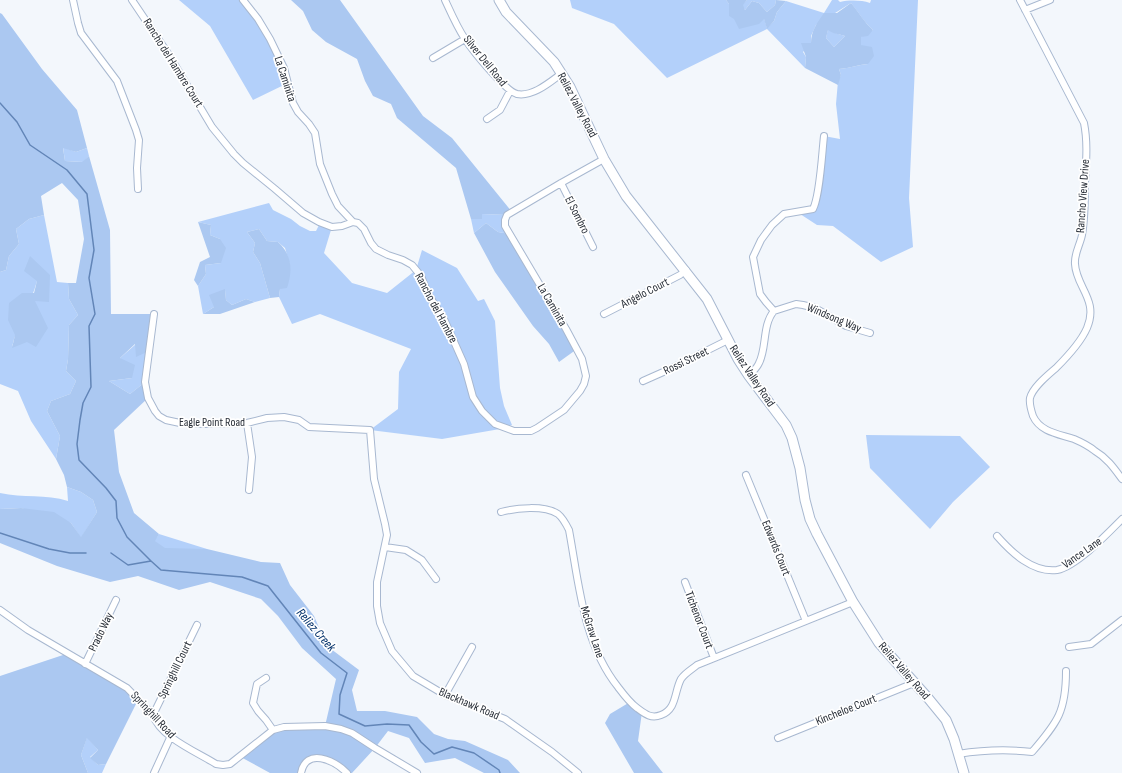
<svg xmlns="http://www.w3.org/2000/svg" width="1122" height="773" viewBox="0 0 1122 773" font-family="'Sofia Sans Condensed',sans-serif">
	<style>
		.green { fill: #b3d0fa; fill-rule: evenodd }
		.forest { fill: #abc8f1; fill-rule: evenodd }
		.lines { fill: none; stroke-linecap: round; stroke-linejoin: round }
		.stream { stroke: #6285b7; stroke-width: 1.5 }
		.minor-casing { stroke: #a8b8d0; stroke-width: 8 }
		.secondary-casing { stroke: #a8b8d0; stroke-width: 11 }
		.minor { stroke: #fff; stroke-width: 6 }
		.secondary { stroke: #fff; stroke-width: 9 }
		.labels { text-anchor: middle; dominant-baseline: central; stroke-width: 3.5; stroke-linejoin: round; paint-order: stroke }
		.street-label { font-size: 12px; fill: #292f38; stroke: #fff }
		.water-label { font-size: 13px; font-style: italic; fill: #012f69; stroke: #fff }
	</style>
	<rect width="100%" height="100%" fill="#f3f7fc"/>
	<!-- green -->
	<path class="green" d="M179 0H243L265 30 288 83 253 100 210 26Z
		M570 0H726L729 4V16L764 18 767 28 774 21 777 12 786 1 824 13 832 0H838L840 2C849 0 861 0 870 3L871 0H918L909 198 913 247 881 262 833 226 817 225 797 212 813 209 824 136 840 139 836 104 838 81 841 75 839 69C850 68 858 65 868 64L861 45V37L873 30C864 22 859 13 851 3L816 25 811 36V44L803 52 806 57 805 68 767 29 667 78 614 24 572 8Z
		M747 0H776L775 5 767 12 759 3 752 1 745 10 742 5Z
		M828 29C833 33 839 34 845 36L834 47 826 38Z
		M63 147 76 152 87 148 89 156 83 162 65 161Z
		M269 203 273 210 291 219 300 226 310 231H316L319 225 331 230 324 253 352 283 387 293 416 270 422 250 457 268 478 301 484 299 495 321 500 388 504 406 512 425 500 429 442 439 370 430 398 409 399 372 411 349 320 314 292 324 279 297 280 289 290 265 285 248 278 242 267 241 259 229 247 232 255 243 253 252 260 263 270 298 255 302 246 299 232 305 226 300 225 290 214 307 203 314 198 286 206 274 205 265 221 263 220 239 210 235 211 225 198 222Z
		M482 214 507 215 505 220 510 234 498 232 486 223 474 233 471 219H482Z
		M44 215 57 282 68 283 69 299 78 315 69 325 68 359 66 371 76 381 70 394 51 401 47 411 60 436 56 459 31 421 18 391 0 384V272L6 270 9 256 19 244 16 229 29 219ZM37 281 35 301 12 347C17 324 31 304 37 281Z
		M136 344 149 351 145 382 130 394 109 381 132 378 120 358Z
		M866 435 960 436 990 467 953 502 930 529 870 468Z
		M67 487 81 492 93 500 97 512 81 538 71 523 21 508 0 509V493C23 498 46 494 68 501Z
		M159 534 207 549H165L154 541Z
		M87 737 98 750 90 757 98 765 106 764 102 773H88L81 755Z"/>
	<!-- forest -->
	<path class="forest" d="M291 0H340L423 116 452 138 512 212 507 215 482 214V219H471L456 168 397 118 391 104 373 96 365 81 357 59 326 42 312 30 303 11Z
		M726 0H747L743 5 745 10 752 1 759 3 767 12 775 5 776 0 786 1 777 12 774 21 767 29 764 19 759 24 739 29 734 19 729 16V4Z
		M851 3C859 12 864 22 873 30L868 36 861 37V45L872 47 874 56 868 64C857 65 851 68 839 69L841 75 838 85 805 68 806 57 801 43H811C811 31 817 23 824 13H837ZM828 30C833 34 839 34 845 36L834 47 826 38Z
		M0 13 2 14 42 69 77 110 87 148 76 152 63 148 65 161 82 162 89 156 110 230 111 314H154L149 351 136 357 135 344 120 358 135 365 132 378 109 381 130 394 145 382 148 398 114 430 119 472 134 513 159 534 155 541 165 548 207 549 261 562 280 563 290 585 314 616 327 646 359 670 352 690 357 711H385L417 717 434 734 448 739 465 741 508 760 520 773H484L455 758 425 763 409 738 388 731 375 748 352 773H347L342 768 313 758 301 773H270L239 756 273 730 325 726 336 679 302 648 278 616 261 599 210 582 179 590 138 576 110 582 57 566 0 543V509L21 508 54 512 71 523 81 537 97 512 93 500 81 492 67 487 64 475 56 459 60 436 47 411 51 401 70 394 76 381 66 371 68 359 69 325 78 315 69 299 68 283H76L84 239 78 200 62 183 41 196 44 215 29 219 16 229 19 244 9 256 6 270 0 272Z
		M198 222 211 225 210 235 220 239 226 248 221 263 205 265 206 274 198 286 194 280 200 262 210 257Z
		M486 223 498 232 510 234 577 349 559 362 549 344 533 326 495 272 474 233Z
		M259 229 267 241 278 242C292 255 293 270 287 288L280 289 279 297 270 298 260 263 253 252 255 243 247 232Z
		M30 256 50 275 49 302 35 301 48 328 36 347 27 342 12 348 15 335 8 320 9 303 22 293H34L37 281 24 271Z
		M225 289 226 300 232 305 246 299 255 302 220 314H203L214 307 209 295Z
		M69 653 117 681 138 700 106 764 98 765 90 758 98 750 87 738 81 755 88 773H0V676Z
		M630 702 642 712 638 741 663 773H634L605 723 610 714Z"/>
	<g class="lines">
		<!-- stream -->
		<path class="stream" d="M0 103 17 122 30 145 67 170 87 194 94 250 89 278 95 314 89 326 91 387 83 403 80 420 77 444 79 460 106 488 116 501 117 518 127 537 151 561
			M0 533 49 549 70 553H86
			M111 553 128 565 151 561 161 570 242 577 268 586 321 653 347 673 340 695 339 714 365 726 387 724 409 725 421 742 434 754 452 747 474 753 499 770 500 773"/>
		<defs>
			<path id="minor" d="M73 0 78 23 81 33 117 81 136 130 139 140 137 168 138 189
				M132 0 169 55 212 127 234 154 243 163 275 189 303 213 319 222 332 227 342 226 353 222 358 223 364 229 371 243 376 249 388 255 403 260 412 265 421 276 428 294 444 319 464 364 473 397 482 411 495 424 514 431H531L537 428 564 410 580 391 584 384 586 376 582 359 566 329 505 226V220L507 215 561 183 604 159
				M243 0 258 19 270 39 284 68 293 103 298 112 309 124 315 133 320 164 332 194 338 206 353 222
				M445 0C451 13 457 27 465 39 473 51 505 91 517 94 533 97 550 82 561 74
				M1020 0 1084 123C1088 143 1086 163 1085 183 1085 200 1085 218 1082 235 1080 245 1074 254 1075 264 1076 287 1099 300 1087 328 1081 342 1067 357 1056 368 1047 376 1033 387 1030 398 1029 404 1031 410 1033 416 1040 432 1059 434 1074 439 1081 442 1089 446 1095 451 1107 458 1114 468 1122 479
				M1025 10 1050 0
				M433 58 465 39
				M487 119 500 110 510 91
				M561 183 593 247
				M774 311 766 302 760 294 753 257 761 240 772 225 784 214 813 209C820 196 822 153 824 136
				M774 311 796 304 803 305 815 308 846 326 870 333
				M154 314 145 382 148 398 155 411 159 416 166 420 180 423 204 424 247 423 267 418 284 417 299 420 309 427 370 430 374 479 385 524 387 535 377 582V606L380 623 392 651 413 676 445 695 505 719 552 752 578 773
				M604 314 680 275 686 270
				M749 376C752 372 757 368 759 363 767 348 762 325 774 311
				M643 381 670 369 728 340
				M247 423 252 457 249 490
				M746 475 806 621
				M501 512C516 508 544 505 558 514 563 518 566 524 569 530 579 584 583 643 618 687 624 695 629 702 637 708 645 714 651 719 661 715 677 709 674 692 681 679 685 673 691 670 697 665L853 602
				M997 536C1012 553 1033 573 1057 570 1077 566 1108 533 1122 519
				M385 547 406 550 422 560 436 579
				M685 582 714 658
				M0 610 28 630 127 688 153 715C160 737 197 752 216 764L223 765 230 764 273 730 284 727 325 726 341 729 352 733 375 748 417 773
				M1069 647 1091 644 1122 620
				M85 664 116 600
				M266 678 257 684 253 703 258 711 266 720 273 730
				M445 695 472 647
				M153 715 197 625
				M778 738 914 683
				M958 754C983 750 1007 749 1032 752 1058 722 1066 711 1066 671
				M154 773 170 738
				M301 773C306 747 334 760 347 773"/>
			<path id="secondary" d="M499 0 506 12 554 62 570 87 604 159 626 196 707 299 738 359 749 376 786 425 792 438 800 468 805 500 810 519 817 534 853 602 879 643 928 698 946 720 954 739 964 773"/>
		</defs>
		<!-- minor casing -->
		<use href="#minor" class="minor-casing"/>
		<!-- secondary casing -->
		<use href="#secondary" class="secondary-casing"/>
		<!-- minor -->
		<use href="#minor" class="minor"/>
		<!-- secondary -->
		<use href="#secondary" class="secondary"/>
	</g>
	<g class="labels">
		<!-- street labels -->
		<g class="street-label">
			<text transform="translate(485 61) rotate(51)">Silver Dell Road</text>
			<text transform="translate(173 63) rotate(58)">Rancho del Hambre Court</text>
			<text transform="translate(285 79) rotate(72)">La Caminita</text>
			<text transform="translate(577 105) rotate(62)">Reliez Valley Road</text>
			<text transform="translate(1083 196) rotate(-86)">Rancho View Drive</text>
			<text transform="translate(577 215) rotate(63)">El Sombro</text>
			<text transform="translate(645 293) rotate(-27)">Angelo Court</text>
			<text transform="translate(552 305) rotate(60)">La Caminita</text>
			<text transform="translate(436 308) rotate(62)">Rancho del Hambre</text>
			<text transform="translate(834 318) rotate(23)">Windsong Way</text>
			<text transform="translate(686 361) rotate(-26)">Rossi Street</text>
			<text transform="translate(752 376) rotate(56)">Reliez Valley Road</text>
			<text x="212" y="422">Eagle Point Road</text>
			<text transform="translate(776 548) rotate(68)">Edwards Court</text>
			<text transform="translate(1082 553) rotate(-35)">Vance Lane</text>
			<text transform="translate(699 620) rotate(69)">Tichenor Court</text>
			<text transform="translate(101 632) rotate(-64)">Prado Way</text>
			<text transform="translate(592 632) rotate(72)">McGraw Lane</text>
			<text transform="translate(175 670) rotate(-64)">Springhill Court</text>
			<text transform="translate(904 671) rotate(49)">Reliez Valley Road</text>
			<text transform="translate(469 704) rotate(23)">Blackhawk Road</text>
			<text transform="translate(846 710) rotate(-22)">Kincheloe Court</text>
			<text transform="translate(153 715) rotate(47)">Springhill Road</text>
		</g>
		<!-- water labels -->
		<g class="water-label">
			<text transform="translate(316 630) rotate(49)">Reliez Creek</text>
		</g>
	</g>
</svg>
